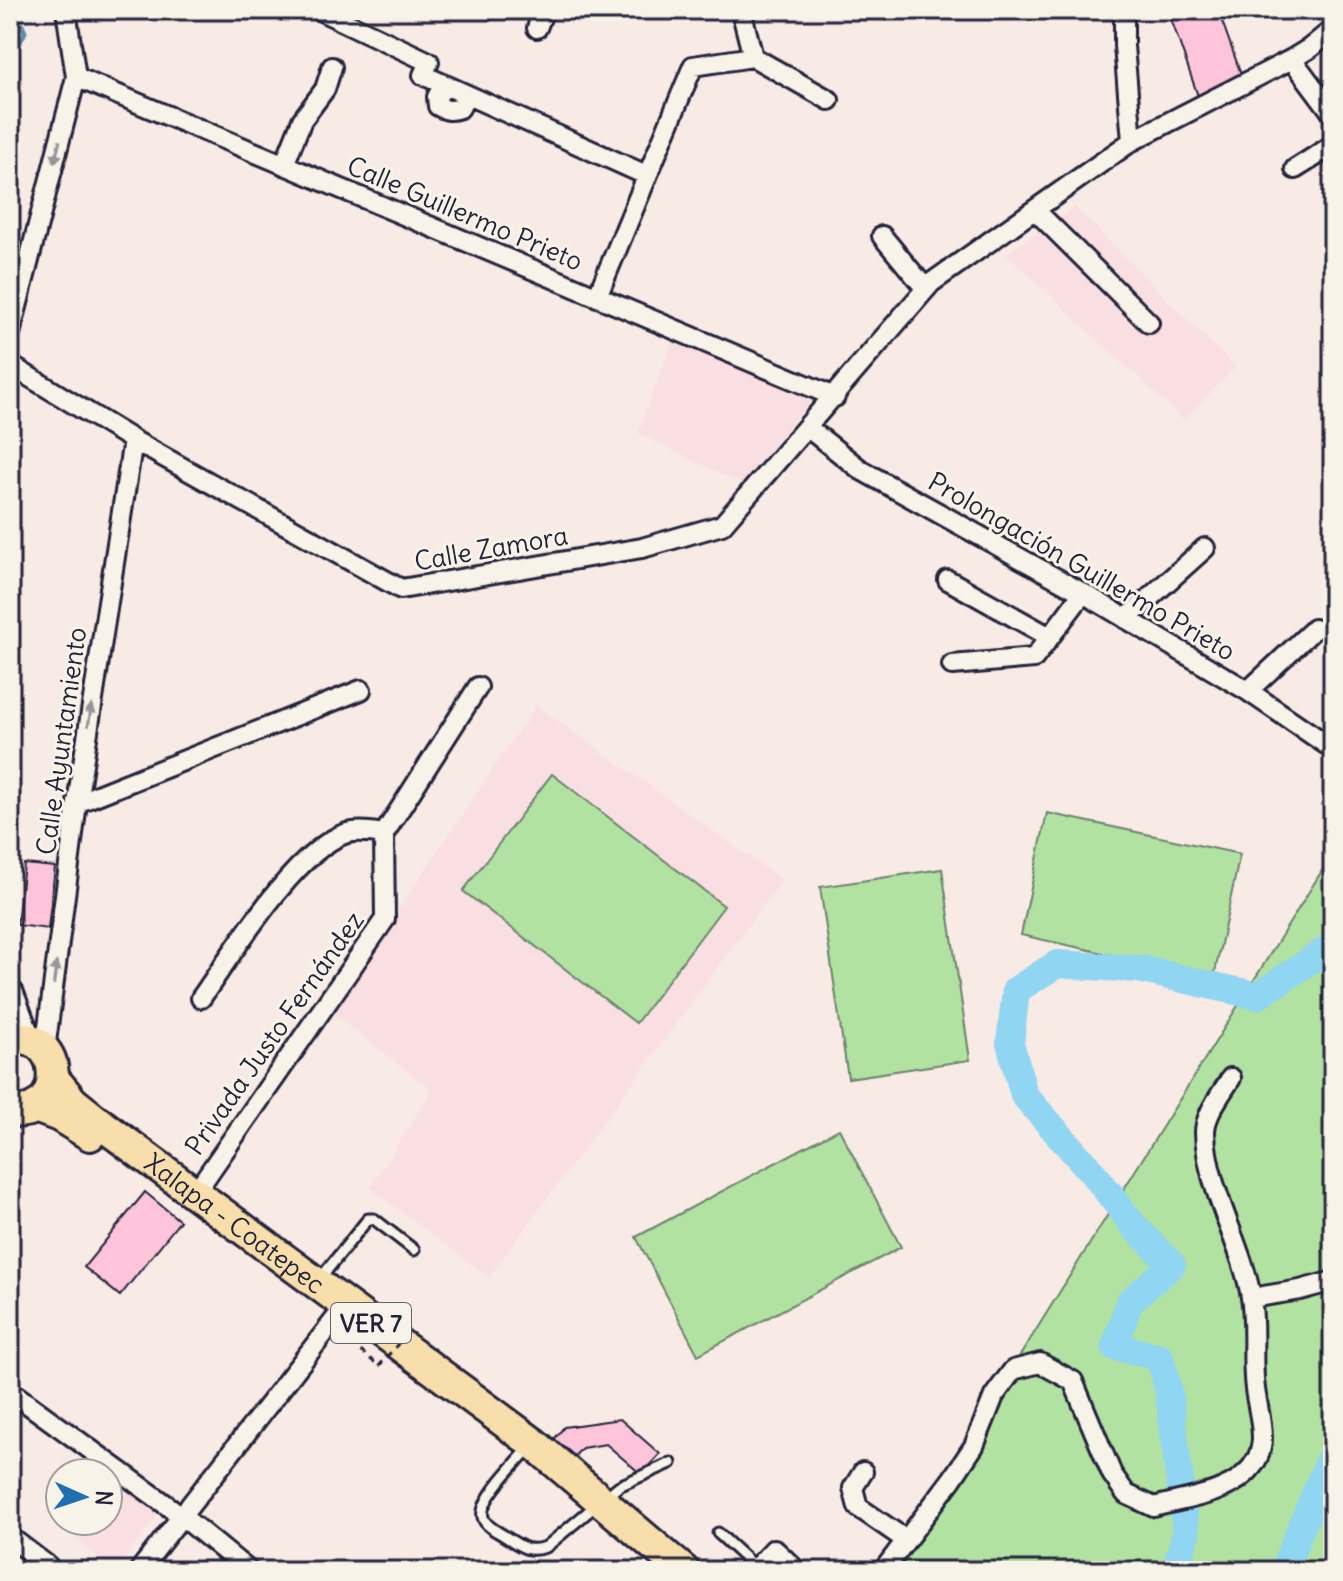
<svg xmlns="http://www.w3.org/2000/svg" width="1343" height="1581" viewBox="0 0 1343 1581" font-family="Delius,sans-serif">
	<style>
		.built { fill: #fadfe2 }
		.green { fill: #b2e2a1; stroke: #6a826e; stroke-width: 2 }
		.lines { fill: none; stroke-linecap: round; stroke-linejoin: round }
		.stream { stroke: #648da8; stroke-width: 5 }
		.river { stroke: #90d5f1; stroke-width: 28 }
		.building { fill: #fdc4da; stroke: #22223b; stroke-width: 2 }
		.service-casing { stroke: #22223b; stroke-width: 15 }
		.minor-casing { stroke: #22223b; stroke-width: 24 }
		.secondary-casing { stroke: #22223b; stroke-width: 32 }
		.primary-casing { stroke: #22223b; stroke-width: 36 }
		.path { stroke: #22223b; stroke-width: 3; stroke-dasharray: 6 6; stroke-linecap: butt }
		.service { stroke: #f7f3e8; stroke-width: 9 }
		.minor { stroke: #f7f3e8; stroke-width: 18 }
		.secondary { stroke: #f7f3e8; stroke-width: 26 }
		.primary { stroke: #f8deab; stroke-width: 30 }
		.path-bridge { stroke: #22223b; stroke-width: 3; stroke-dasharray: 6 6; stroke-linecap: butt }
		.oneway { fill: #97959a }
		.labels { text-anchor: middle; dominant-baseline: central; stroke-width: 6; stroke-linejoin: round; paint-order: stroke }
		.shield { fill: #f7f3e8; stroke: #62616f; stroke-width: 2 }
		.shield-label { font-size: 24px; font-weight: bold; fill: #22223b }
		.street-label { font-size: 26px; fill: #22223b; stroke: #f7f3e8 }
	</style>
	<rect width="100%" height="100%" fill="#f8eae5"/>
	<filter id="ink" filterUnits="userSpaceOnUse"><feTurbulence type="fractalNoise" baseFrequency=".0125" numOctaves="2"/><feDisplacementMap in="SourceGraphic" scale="16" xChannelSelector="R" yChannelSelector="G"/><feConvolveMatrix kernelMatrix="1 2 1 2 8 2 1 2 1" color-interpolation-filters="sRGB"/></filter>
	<g filter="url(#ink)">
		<!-- built -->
		<path class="built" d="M1075 207 1235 367 1184 420 1006 254Z
			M673 340 812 400 741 484 638 433Z
			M536 705 782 880 489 1277 370 1188 432 1090 330 1011Z
			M120 1481 160 1512 115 1571 77 1539 90 1521H108V1497Z"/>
		<!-- green -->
		<path class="green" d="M552 774 724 906 636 1023 463 891Z
			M1047 813 1240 854 1214 977 1021 935Z
			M1333 853V1571H886Z
			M942 869 970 1060 848 1078 820 887Z
			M839 1129 901 1247 698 1355 636 1237Z"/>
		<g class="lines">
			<!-- stream -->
			<path class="stream" d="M10 62 25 32 15 10"/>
			<!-- river -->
			<path class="river" d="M1175 1571 1186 1533 1169 1394 1160 1357 1115 1347 1129 1302 1172 1265 1134 1226 1098 1179 1024 1095 1010 1043 1016 990 1057 964 1139 969 1258 996 1333 945
				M1283 1571 1333 1451"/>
		</g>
		<!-- building -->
		<path class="building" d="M1168 10H1218L1242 77 1199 99Z
			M24 864 55 867 48 929 17 925Z
			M145 1192 180 1221 120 1296 84 1267Z
			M620 1419 660 1454 641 1474 606 1444 582 1448 572 1459 551 1443 564 1427Z"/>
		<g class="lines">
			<defs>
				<path id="service" d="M319 1280 368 1219H374L414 1250
					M531 1446C520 1459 478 1500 483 1517 485 1527 499 1532 506 1537 521 1547 529 1553 546 1547L619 1486 671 1463
					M718 1533 756 1568"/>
				<path id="minor" d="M319 10 429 62 423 75 646 175
					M741 10 753 57
					M1124 10V46L1132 141
					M537 28 544 10
					M753 57 829 100
					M1292 59 1333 114
					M76 77 835 397
					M444 85 437 97 438 106C447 111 451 111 460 108L466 96
					M284 165 302 120 325 89 332 67
					M1295 169 1333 145
					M1035 210 1149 323
					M882 236 926 289
					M597 297 693 66 753 57
					M10 334 76 77 66 10
					M10 365 133 440 401 589 642 548 722 525 931 283 1132 141 1292 59 1310 48 1333 29
					M807 427 861 470 1083 593 1248 691 1333 749
					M948 580 1050 637
					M1126 619 1205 548
					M952 665 1034 658 1083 593
					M1248 691 1314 629
					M77 803 361 690
					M201 998C232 954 296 849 347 833 359 830 372 832 384 834
					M45 1050 77 803 133 440
					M195 1193 385 919 384 834 478 687
					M1251 1298 1300 1290 1333 1281
					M10 1391 183 1517 249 1571
					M863 1472 853 1488 858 1507 906 1540
					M10 1537 48 1566
					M139 1571 336 1318
					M753 1571 774 1549 797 1571
					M883 1571 952 1479 974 1446 994 1396 1013 1370 1040 1363 1073 1381 1112 1474 1126 1494 1154 1507C1182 1499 1223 1495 1245 1474 1273 1449 1259 1420 1255 1389 1251 1358 1256 1327 1251 1297 1242 1244 1206 1187 1205 1132 1205 1114 1222 1093 1231 1078"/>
				<path id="secondary" d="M10 994 27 1039"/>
				<g id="primary">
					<path d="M10 1038C67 1031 67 1119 10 1111"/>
					<path id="s1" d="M54 1079 73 1102 93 1118 533 1443 684 1571"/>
					<path d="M35 1107 59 1116 90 1135"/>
				</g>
			</defs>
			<!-- service casing -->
			<use href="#service" class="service-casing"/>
			<!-- minor casing -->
			<use href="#minor" class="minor-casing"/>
			<!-- secondary casing -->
			<use href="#secondary" class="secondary-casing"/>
			<!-- primary casing -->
			<use href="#primary" class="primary-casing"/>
			<!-- path -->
			<path class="path" d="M355 1341 358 1349 379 1366"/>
			<!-- service -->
			<use href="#service" class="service"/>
			<!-- minor -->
			<use href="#minor" class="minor"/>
			<!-- secondary -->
			<use href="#secondary" class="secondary"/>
			<!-- primary -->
			<use href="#primary" class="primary"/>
			<!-- path-bridge -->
			<path class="path-bridge" d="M379 1366 409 1331"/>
		</g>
		<!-- one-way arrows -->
		<defs><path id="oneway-solid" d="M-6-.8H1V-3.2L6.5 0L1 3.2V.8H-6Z" transform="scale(2)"/></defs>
		<g class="oneway">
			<use href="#oneway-solid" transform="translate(57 152) rotate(104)"/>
			<use href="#oneway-solid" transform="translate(90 715) rotate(-81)"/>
			<use href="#oneway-solid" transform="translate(55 973) rotate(-83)"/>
		</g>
	</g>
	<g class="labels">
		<!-- shield labels -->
		<rect class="shield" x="331" y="1303" width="80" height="40" rx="6"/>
		<g class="shield-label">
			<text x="371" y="1323">VER 7</text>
		</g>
		<!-- street labels -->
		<g class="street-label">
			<text transform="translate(465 213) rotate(23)">Calle Guillermo Prieto</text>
			<text transform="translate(491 548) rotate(-10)">Calle Zamora</text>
			<text transform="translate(1082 566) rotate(30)">Prolongación Guillermo Prieto</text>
			<text transform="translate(61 741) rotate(-82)">Calle Ayuntamiento</text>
			<text transform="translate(274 1033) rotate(-55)">Privada Justo Fernández</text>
			<text stroke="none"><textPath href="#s1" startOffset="232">Xalapa - Coatepec</textPath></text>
		</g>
	</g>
	<!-- margin -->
	<rect width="1343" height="1581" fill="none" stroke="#f7f3e8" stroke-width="40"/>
	<rect x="20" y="20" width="1303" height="1541" fill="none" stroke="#22223b" stroke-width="3" filter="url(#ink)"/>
	<!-- north arrow -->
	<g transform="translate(84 1497) rotate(93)"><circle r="38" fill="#f7f3e8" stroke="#a29fa3" stroke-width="2"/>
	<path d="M0-6L14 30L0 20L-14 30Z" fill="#1f6fb2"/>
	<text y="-12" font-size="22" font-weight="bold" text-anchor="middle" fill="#22223b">N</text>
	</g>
</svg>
